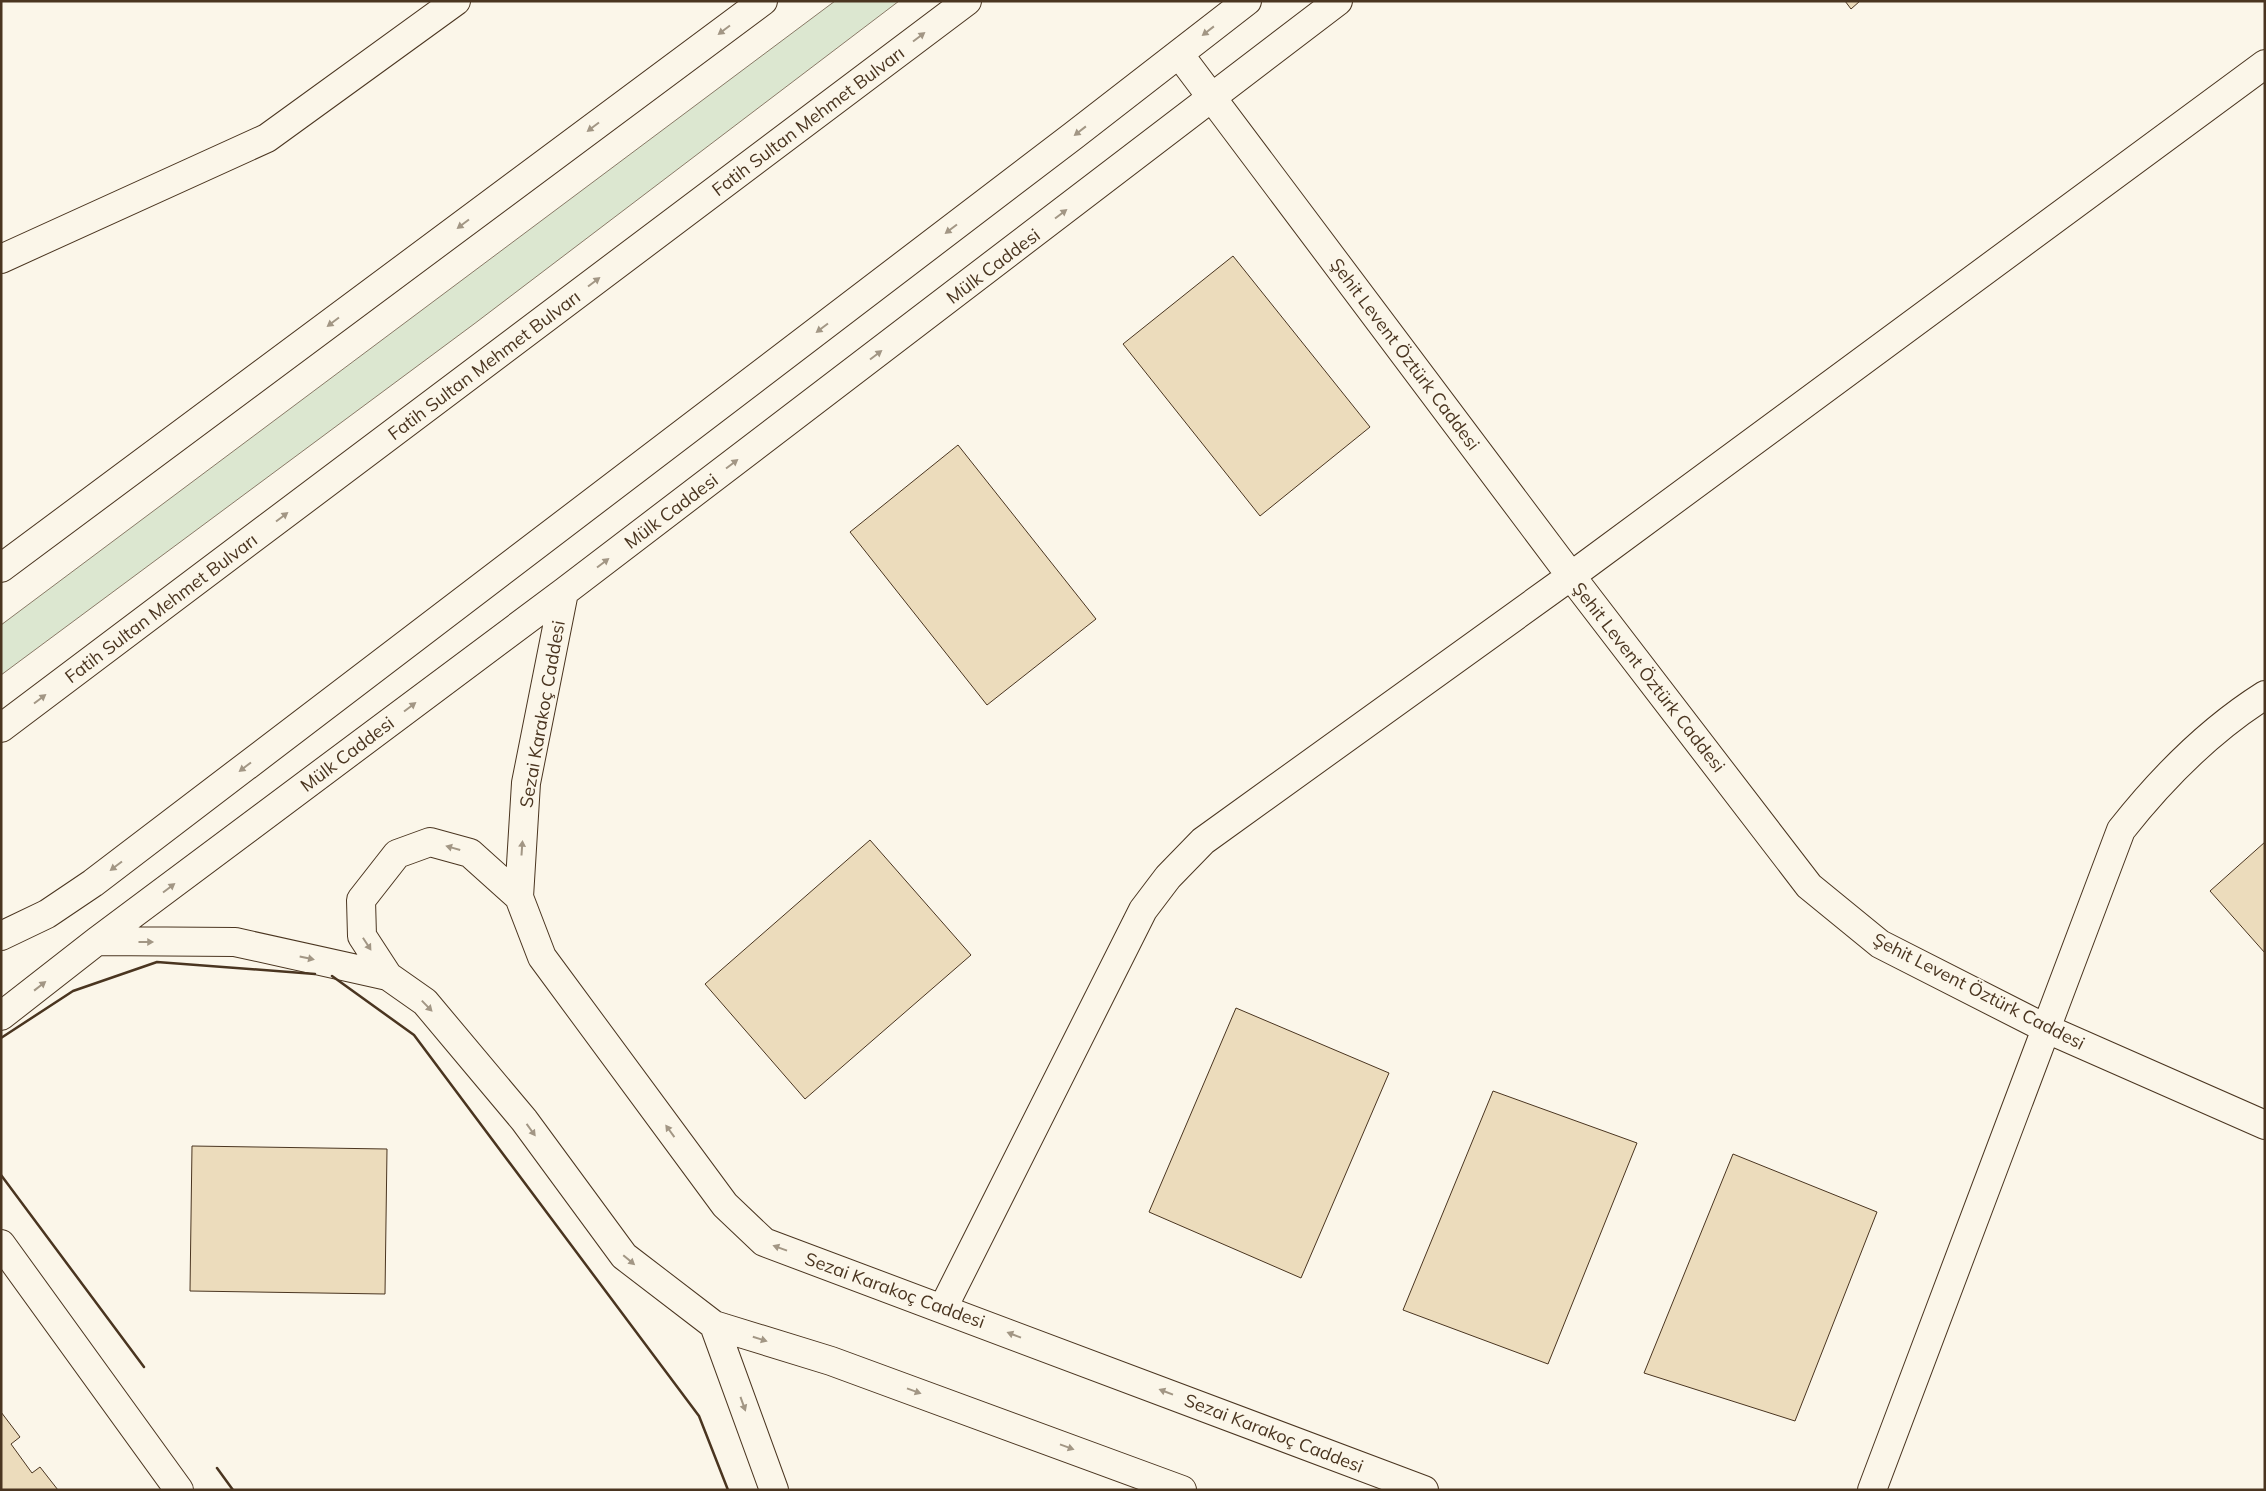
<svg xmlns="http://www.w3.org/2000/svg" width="2266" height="1491" viewBox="0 0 2266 1491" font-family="Mulish,sans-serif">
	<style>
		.green { fill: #dce7d0; stroke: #887966 }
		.building { fill: #ecdcbc; stroke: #4a3520 }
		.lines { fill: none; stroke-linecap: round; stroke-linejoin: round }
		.minor-casing { stroke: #4a3520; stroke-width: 30 }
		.highway-casing { stroke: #4a3520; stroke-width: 30 }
		.minor { stroke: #fbf6e9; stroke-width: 28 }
		.highway { stroke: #fbf6e9; stroke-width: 28 }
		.wall { stroke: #4a3520; stroke-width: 2.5 }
		.oneway { fill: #a29684 }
		.labels { text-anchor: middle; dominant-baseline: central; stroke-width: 4; stroke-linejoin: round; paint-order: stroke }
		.street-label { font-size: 18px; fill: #4a3520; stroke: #fbf6e9 }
	</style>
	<rect width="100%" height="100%" fill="#fbf6e9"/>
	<!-- green -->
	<path class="green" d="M835 1H899L474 324 1 675V625Z"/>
	<!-- building -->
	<path class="building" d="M1845 1H1860L1851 9Z
		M1233 256 1370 427 1260 516 1123 344Z
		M958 445 1096 619 987 705 850 532Z
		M870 840 971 955 805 1099 705 984Z
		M2265 842V953L2210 891Z
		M1236 1008 1389 1073 1301 1278 1149 1212Z
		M1493 1091 1637 1143 1548 1364 1403 1310Z
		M192 1146 387 1149 385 1294 190 1291Z
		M1733 1154 1877 1212 1795 1421 1644 1373Z
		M1 1412 20 1437 11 1444 32 1473 40 1467 58 1490H1Z"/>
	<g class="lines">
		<defs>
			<path id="minor" d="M1179 54 1571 576 1809 886 1880 944 2047 1029 2265 1125
				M1 259 267 138 456 1
				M564 592 526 783 519 897 542 957 725 1205 764 1242 1424 1490
				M519 897 470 853 430 842 397 854 361 900 362 936 388 976 425 1002 524 1120 624 1256 714 1325 831 1361 1182 1490
				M1 936 47 914 93 883 1073 136 1247 1
				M97 941 235 942 388 976
				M1 1016 97 941 564 592 1338 1
				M1 1244 179 1490
				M943 1308 1143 910 1168 877 1203 841 1571 576 2265 64
				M714 1325 774 1490
				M1872 1490 2121 830C2162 778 2208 731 2265 695"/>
			<path id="highway" d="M1 568 763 1
				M1 728 967 1"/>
		</defs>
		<!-- minor casing -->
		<use href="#minor" class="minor-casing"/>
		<!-- highway casing -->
		<use href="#highway" class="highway-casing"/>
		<!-- minor -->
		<use href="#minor" class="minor"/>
		<!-- highway -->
		<use href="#highway" class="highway"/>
		<!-- wall -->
		<path class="wall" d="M332 976 414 1035 699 1416 728 1490
			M1 1038 73 991 157 962 315 974
			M1 1175 144 1367
			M217 1468 233 1490"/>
	</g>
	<!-- one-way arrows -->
	<defs><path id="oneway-solid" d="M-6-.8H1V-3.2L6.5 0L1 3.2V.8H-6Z" transform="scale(1.25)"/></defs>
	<g class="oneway">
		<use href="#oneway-solid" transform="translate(724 30) rotate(143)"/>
		<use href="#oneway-solid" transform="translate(1208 31) rotate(142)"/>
		<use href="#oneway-solid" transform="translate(919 37) rotate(-37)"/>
		<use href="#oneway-solid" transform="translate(593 127) rotate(143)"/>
		<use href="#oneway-solid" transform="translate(1080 131) rotate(142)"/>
		<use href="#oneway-solid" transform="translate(1061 214) rotate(-37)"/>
		<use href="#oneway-solid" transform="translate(463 224) rotate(143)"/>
		<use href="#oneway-solid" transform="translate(951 229) rotate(143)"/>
		<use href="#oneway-solid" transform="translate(594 282) rotate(-37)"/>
		<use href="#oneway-solid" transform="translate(333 322) rotate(143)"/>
		<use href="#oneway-solid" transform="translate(822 328) rotate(143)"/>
		<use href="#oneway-solid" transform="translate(876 355) rotate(-37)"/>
		<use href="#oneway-solid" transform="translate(732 464) rotate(-37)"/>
		<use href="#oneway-solid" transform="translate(282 517) rotate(-37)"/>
		<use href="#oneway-solid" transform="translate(603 563) rotate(-37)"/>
		<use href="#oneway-solid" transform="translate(40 699) rotate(-37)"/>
		<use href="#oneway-solid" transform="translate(410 707) rotate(-37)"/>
		<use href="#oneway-solid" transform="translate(245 767) rotate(143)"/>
		<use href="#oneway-solid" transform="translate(453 848) rotate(-164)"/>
		<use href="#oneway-solid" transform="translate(522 848) rotate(-86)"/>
		<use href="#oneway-solid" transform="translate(116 866) rotate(143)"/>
		<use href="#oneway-solid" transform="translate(169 888) rotate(-37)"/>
		<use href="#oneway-solid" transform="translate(146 942)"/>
		<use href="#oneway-solid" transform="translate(367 944) rotate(57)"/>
		<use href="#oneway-solid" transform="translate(307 958) rotate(12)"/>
		<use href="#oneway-solid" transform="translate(40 986) rotate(-38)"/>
		<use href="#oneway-solid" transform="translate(427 1006) rotate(46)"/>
		<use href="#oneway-solid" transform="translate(531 1130) rotate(54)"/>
		<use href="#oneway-solid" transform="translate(670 1131) rotate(-126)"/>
		<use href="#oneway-solid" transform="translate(780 1248) rotate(-160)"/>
		<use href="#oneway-solid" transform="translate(629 1260) rotate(40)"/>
		<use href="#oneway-solid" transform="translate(1014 1335) rotate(-159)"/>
		<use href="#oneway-solid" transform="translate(760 1339) rotate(17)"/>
		<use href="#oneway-solid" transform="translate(914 1391) rotate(20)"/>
		<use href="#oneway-solid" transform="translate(1166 1392) rotate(-159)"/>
		<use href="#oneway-solid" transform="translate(743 1404) rotate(70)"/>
		<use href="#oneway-solid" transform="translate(1067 1447) rotate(20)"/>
	</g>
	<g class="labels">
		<!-- street labels -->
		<g class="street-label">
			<text transform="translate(808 121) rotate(-37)">Fatih Sultan Mehmet Bulvarı</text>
			<text transform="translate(993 266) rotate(-37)">Mülk Caddesi</text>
			<text transform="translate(1405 354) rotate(53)">Şehit Levent Öztürk Caddesi</text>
			<text transform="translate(484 365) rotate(-37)">Fatih Sultan Mehmet Bulvarı</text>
			<text transform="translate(671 511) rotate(-37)">Mülk Caddesi</text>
			<text transform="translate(161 608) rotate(-37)">Fatih Sultan Mehmet Bulvarı</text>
			<text transform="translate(1649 677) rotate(52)">Şehit Levent Öztürk Caddesi</text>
			<text transform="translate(542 714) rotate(-80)">Sezai Karakoç Caddesi</text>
			<text transform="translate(347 754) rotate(-37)">Mülk Caddesi</text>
			<text transform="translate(1979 991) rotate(27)">Şehit Levent Öztürk Caddesi</text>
			<text transform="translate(895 1290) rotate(20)">Sezai Karakoç Caddesi</text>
			<text transform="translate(1274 1433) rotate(21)">Sezai Karakoç Caddesi</text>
		</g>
	</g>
	<!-- border -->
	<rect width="2266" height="1491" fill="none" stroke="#4a3520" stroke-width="5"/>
</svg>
